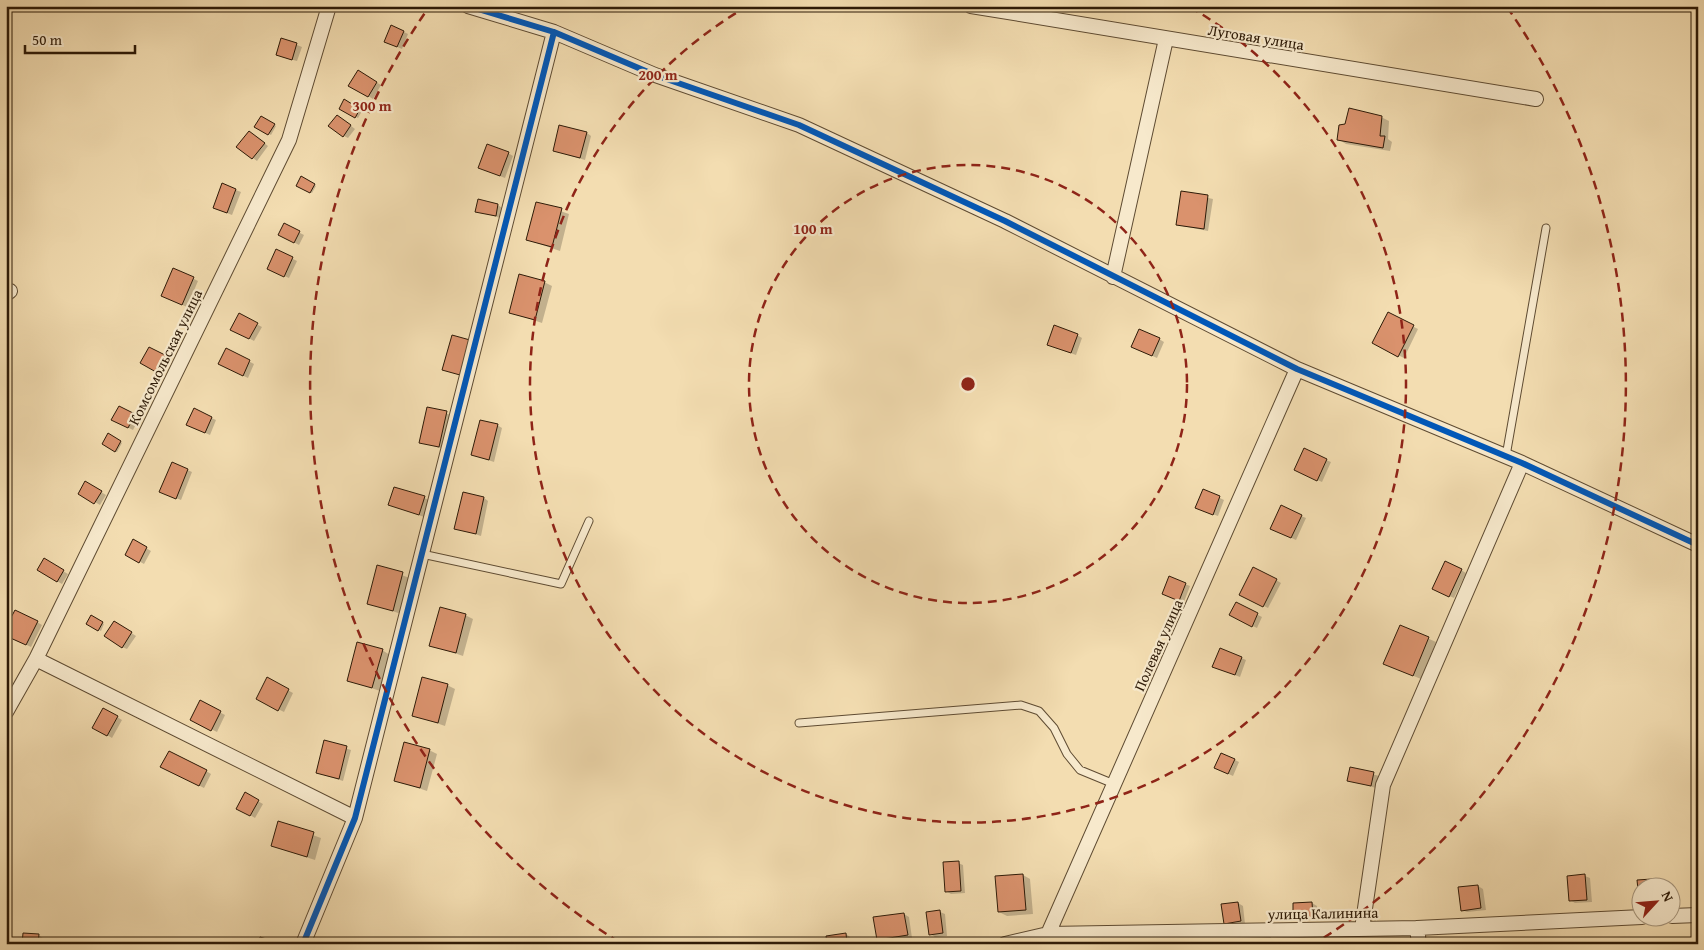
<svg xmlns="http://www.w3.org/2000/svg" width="1704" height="950" viewBox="0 0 1704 950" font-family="'Gentium Book Plus',serif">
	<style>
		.shadow { fill: #0003 }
		.building { fill: #da926d; stroke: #2d1a07 }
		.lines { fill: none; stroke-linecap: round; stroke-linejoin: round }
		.lane-casing { stroke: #5e4b32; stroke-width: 9 }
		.street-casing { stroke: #5e4b32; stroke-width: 16 }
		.lane { stroke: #f7e9cc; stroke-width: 7 }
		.street { stroke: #f7e9cc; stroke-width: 14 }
		.cycleway-casing { stroke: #f7e9cc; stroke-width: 9 }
		.cycleway { stroke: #0057b8; stroke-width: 6 }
		.ring { fill: none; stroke: #8f2418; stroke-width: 2.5; stroke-dasharray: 9 6 }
		.labels { text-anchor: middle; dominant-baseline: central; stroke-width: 4.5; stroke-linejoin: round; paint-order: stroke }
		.street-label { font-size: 15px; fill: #2d1a07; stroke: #f7e9cc }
		.centre { fill: #8f2418; stroke: #f7e9cc; stroke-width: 2.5 }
		.ring-label { font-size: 15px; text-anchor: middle; font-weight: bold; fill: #8f2418; stroke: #f7e9cc; stroke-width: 4.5; stroke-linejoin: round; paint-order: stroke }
	</style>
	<rect width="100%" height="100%" fill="#f3ddb1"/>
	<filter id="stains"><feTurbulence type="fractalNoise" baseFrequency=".004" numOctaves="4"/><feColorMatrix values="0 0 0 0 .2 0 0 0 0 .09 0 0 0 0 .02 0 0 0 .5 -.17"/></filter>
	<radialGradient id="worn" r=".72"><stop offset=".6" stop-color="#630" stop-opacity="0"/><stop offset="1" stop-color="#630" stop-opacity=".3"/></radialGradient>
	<!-- shadow -->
	<path class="shadow" d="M404 32 408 34 402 49 390 44Z
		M282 39 302 47 297 61 282 57Z
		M358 72 381 85 373 99 350 85Z
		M344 101 362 111 358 118 340 108Z
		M1381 117 1389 121 1388 139 1392 142 1390 151 1346 144 1338 139Z
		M261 118 276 126 271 135 256 127Z
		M342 119 355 129 348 138 344 136Z
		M587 133 591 136 585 160 554 151Z
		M254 135 268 146 257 161 238 147Z
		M508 153 513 156 505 178 484 170Z
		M302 178 316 186 312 193 298 185Z
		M223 185 241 192 232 215 219 210Z
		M1182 192 1213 199 1208 231 1177 225Z
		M537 203 569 214 560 251 528 240Z
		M498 205 502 208 500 218 477 211Z
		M284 225 304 235 299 245 284 237Z
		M277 251 297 261 289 278 273 271Z
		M174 269 198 281 187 307 167 298Z
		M544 282 552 286 542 323 510 312Z
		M1388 314 1418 329 1404 358 1374 343Z
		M239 315 262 327 254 341 232 329Z
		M1077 335 1082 338 1076 355 1053 347Z
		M1159 339 1164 342 1157 358 1137 349Z
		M149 348 169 359 161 373 142 363Z
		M227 350 254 364 248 378 225 367Z
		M119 408 139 418 133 430 113 420Z
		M428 408 451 415 443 449 420 442Z
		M194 410 216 420 210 435 192 427Z
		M497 425 502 428 494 462 473 455Z
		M109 435 122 443 117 452 104 444Z
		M1326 460 1331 462 1322 482 1300 472Z
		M172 463 192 472 181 500 166 494Z
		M86 483 106 495 100 505 80 493Z
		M1203 490 1224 500 1218 516 1201 510Z
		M424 498 429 500 424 517 390 505Z
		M484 498 488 501 481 536 456 528Z
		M1301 516 1306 518 1296 540 1276 531Z
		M134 541 151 551 144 564 126 554Z
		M44 560 68 574 62 584 38 570Z
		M378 567 410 578 401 614 369 603Z
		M1461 570 1466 573 1454 598 1438 591Z
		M1276 580 1281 583 1268 608 1246 597Z
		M1185 584 1190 586 1184 602 1168 596Z
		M1236 604 1262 617 1257 628 1236 618Z
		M465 615 473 619 463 656 431 645Z
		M92 617 104 624 101 631 88 624Z
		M37 622 42 625 31 647 6 635Z
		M114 622 136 636 127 649 122 647Z
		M1400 626 1436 642 1421 679 1392 667Z
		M1221 649 1246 660 1240 677 1219 669Z
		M382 650 390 655 380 691 348 680Z
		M267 679 293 693 284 712 262 701Z
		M6 681 12 685 6 695Z
		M447 685 455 689 445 726 413 715Z
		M200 702 225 715 217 732 191 719Z
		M104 709 122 720 112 738 94 727Z
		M325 742 351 750 343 781 317 773Z
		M429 750 437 754 427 791 395 780Z
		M1235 760 1239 762 1233 776 1220 770Z
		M1351 768 1379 776 1376 788 1348 780Z
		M167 769 206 771 211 774 204 788Z
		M245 794 263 804 255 818 238 808Z
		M279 823 321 838 315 860 272 846Z
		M958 863 963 865 965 893 951 894 946 891Z
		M1023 875 1030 879 1033 914 1007 916 999 912Z
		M1585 876 1590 878 1592 902 1575 903 1570 900Z
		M1651 880 1656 883V888H1642V901L1639 881Z
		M1478 886 1483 889 1486 910 1467 912 1462 910Z
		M1238 903 1243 906 1245 924 1230 926 1225 923Z
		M1312 903 1317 906V920H1299L1294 917V904Z
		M940 912 945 914 947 936 935 937 930 934Z
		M904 914 909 917 912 938 883 942 878 939 875 918Z
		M846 934 850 937 851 944H828Z
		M38 935 43 938V944H23Z"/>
	<!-- building -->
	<path class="building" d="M391 25 404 31 397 47 384 42Z
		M281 38 297 43 292 60 276 55Z
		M358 70 377 82 368 97 348 86Z
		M344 99 360 109 355 118 339 109Z
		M1349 108 1382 116 1380 136H1385L1383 148 1337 140 1339 125 1345 124Z
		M337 115 351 125 343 137 328 126Z
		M261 116 275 124 268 135 254 127Z
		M559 125 587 132 580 158 553 151Z
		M249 131 265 143 252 159 236 147Z
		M487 144 509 152 500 176 478 168Z
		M301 176 315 184 310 193 296 186Z
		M222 183 236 189 227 213 213 208Z
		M1181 191 1208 195 1204 229 1176 225Z
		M478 199 498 204 496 216 475 212Z
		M536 202 562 208 552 247 526 240Z
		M284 223 300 231 294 243 278 235Z
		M276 249 293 257 284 277 267 269Z
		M173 268 194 277 182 305 161 296Z
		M519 274 545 281 535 320 509 313Z
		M1388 312 1414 325 1398 357 1372 343Z
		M239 313 258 323 249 339 230 330Z
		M1054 325 1078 334 1071 353 1047 345Z
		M1139 329 1160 338 1152 356 1131 347Z
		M452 335 470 340 460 375 442 370Z
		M149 347 165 355 156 372 140 363Z
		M226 348 250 360 243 376 218 364Z
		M119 406 135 414 128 428 111 420Z
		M427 407 447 411 439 447 419 443Z
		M194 408 212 417 205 433 186 425Z
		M480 420 498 424 489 460 471 455Z
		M108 433 121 441 115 452 102 444Z
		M1304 448 1327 459 1317 481 1294 470Z
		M172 462 188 469 176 499 159 492Z
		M85 481 102 491 94 504 78 494Z
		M394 487 425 496 419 515 388 505Z
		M1203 489 1220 496 1213 515 1195 508Z
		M463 492 484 497 476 534 454 529Z
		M1281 505 1302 515 1291 538 1270 529Z
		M133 539 147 547 139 563 125 555Z
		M44 558 64 570 57 582 37 570Z
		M1445 561 1462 569 1449 597 1432 589Z
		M377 565 403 572 393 611 367 604Z
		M1253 567 1277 579 1263 607 1239 595Z
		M1169 576 1186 583 1179 601 1162 594Z
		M1236 602 1258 613 1252 627 1229 615Z
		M440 607 466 614 456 653 429 646Z
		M15 610 38 621 26 645 6 636V627Z
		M91 615 103 622 98 631 86 624Z
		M114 621 132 632 122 648 104 636Z
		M1400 625 1429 637 1413 676 1383 664Z
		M357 642 383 649 372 688 347 681Z
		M1220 648 1242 657 1235 675 1212 667Z
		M267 677 289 689 278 711 256 699Z
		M422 677 448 684 438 723 412 716Z
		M200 700 221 711 211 731 190 720Z
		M103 708 118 716 107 736 92 728Z
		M324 740 347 746 339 779 316 773Z
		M404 742 430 749 420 788 394 781Z
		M169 751 207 770 199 786 160 767Z
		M1221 753 1235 759 1228 774 1214 768Z
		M1350 767 1374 772 1371 786 1347 781Z
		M245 792 259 800 250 816 236 809Z
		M278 821 314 832 307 857 271 846Z
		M959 861 961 891 945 892 943 862Z
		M1023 874 1026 910 998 912 995 876Z
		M1585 874 1587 900 1569 901 1567 876Z
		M1652 879V888H1642V900H1639L1637 880Z
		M1478 885 1481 908 1461 911 1458 887Z
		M1238 902 1241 921 1224 924 1221 904Z
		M1312 902 1313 918H1293V903Z
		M940 910 943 933 929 935 926 912Z
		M904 913 908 935 877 940 873 917Z
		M23 933 39 934 38 944H22Z
		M846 933 847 944H827L826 936Z
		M260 937 283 944H258Z
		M72 939 92 942 91 944H71Z
		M668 941V944H650V942Z"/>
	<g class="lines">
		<defs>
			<path id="lane" d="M1506 456 1546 228
				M422 554 561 584 589 521
				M799 723 1021 705 1039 711 1054 728 1067 754 1080 770 1114 784"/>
			<path id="street" d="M468 6 554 32 655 75 799 125 1005 221 1297 369 1522 463 1698 545
				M971 6 1536 99
				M1113 277 1166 39
				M6 294 10 291
				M36 659 355 818
				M6 712 36 659 289 140 329 6
				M1672 916 1698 915
				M1417 928 1419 944
				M1362 929 1383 785 1522 463
				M1048 934 1297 369
				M303 944 355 818 554 32
				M1005 944 1048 934 1417 928 1642 917"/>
		</defs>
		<!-- lane casing -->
		<use href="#lane" class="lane-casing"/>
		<!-- street casing -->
		<use href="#street" class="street-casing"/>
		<!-- lane -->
		<use href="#lane" class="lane"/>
		<!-- street -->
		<use href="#street" class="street"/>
		<defs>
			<path id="cycleway" d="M468 6 554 32 655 75 799 125 1005 221 1297 369 1522 463 1698 545
				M303 944 355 818 554 32"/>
		</defs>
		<!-- cycleway casing -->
		<use href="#cycleway" class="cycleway-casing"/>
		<!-- cycleway -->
		<use href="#cycleway" class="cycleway"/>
	</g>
	<!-- distance rings -->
	<g class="ring">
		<circle cx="968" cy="384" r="219"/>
		<path d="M1190 7A438 438 0 1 1 746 7"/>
		<path d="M619 942A658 658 0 0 1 429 7M1507 7A658 658 0 0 1 1317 942"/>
	</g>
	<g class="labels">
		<!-- street labels -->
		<g class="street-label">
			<text transform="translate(1256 37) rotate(9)">Луговая улица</text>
			<text transform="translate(165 357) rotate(-64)">Комсомольская улица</text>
			<text transform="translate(1158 645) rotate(-66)">Полевая улица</text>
			<text transform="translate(1323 913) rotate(-1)">улица Калинина</text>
		</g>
	</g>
	<circle cx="968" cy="384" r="8" class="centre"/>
	<g class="ring-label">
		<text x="658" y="80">200 m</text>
		<text x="372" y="111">300 m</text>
		<text x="813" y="234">100 m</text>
	</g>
	<!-- margin -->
	<rect width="1704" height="950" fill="none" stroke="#f3ddb1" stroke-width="25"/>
	<rect x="8" y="8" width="1689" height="935" fill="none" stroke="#2d1a07" stroke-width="2.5"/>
	<rect x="12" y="12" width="1679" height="925" fill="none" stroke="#2d1a07"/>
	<!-- north arrow -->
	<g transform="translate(1656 902) rotate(64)"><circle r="24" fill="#f7e9cc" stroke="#a6967d"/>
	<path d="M0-4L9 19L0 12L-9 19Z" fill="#8f2418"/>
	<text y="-8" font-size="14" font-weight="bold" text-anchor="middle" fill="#2d1a07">N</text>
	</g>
	<!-- scale -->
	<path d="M25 45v8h110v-8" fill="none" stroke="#2d1a07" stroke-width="2.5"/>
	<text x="32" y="45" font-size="15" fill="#2d1a07" stroke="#f7e9cc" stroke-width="4" paint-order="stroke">50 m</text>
	<rect width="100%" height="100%" filter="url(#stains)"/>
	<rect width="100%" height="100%" fill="url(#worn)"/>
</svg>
